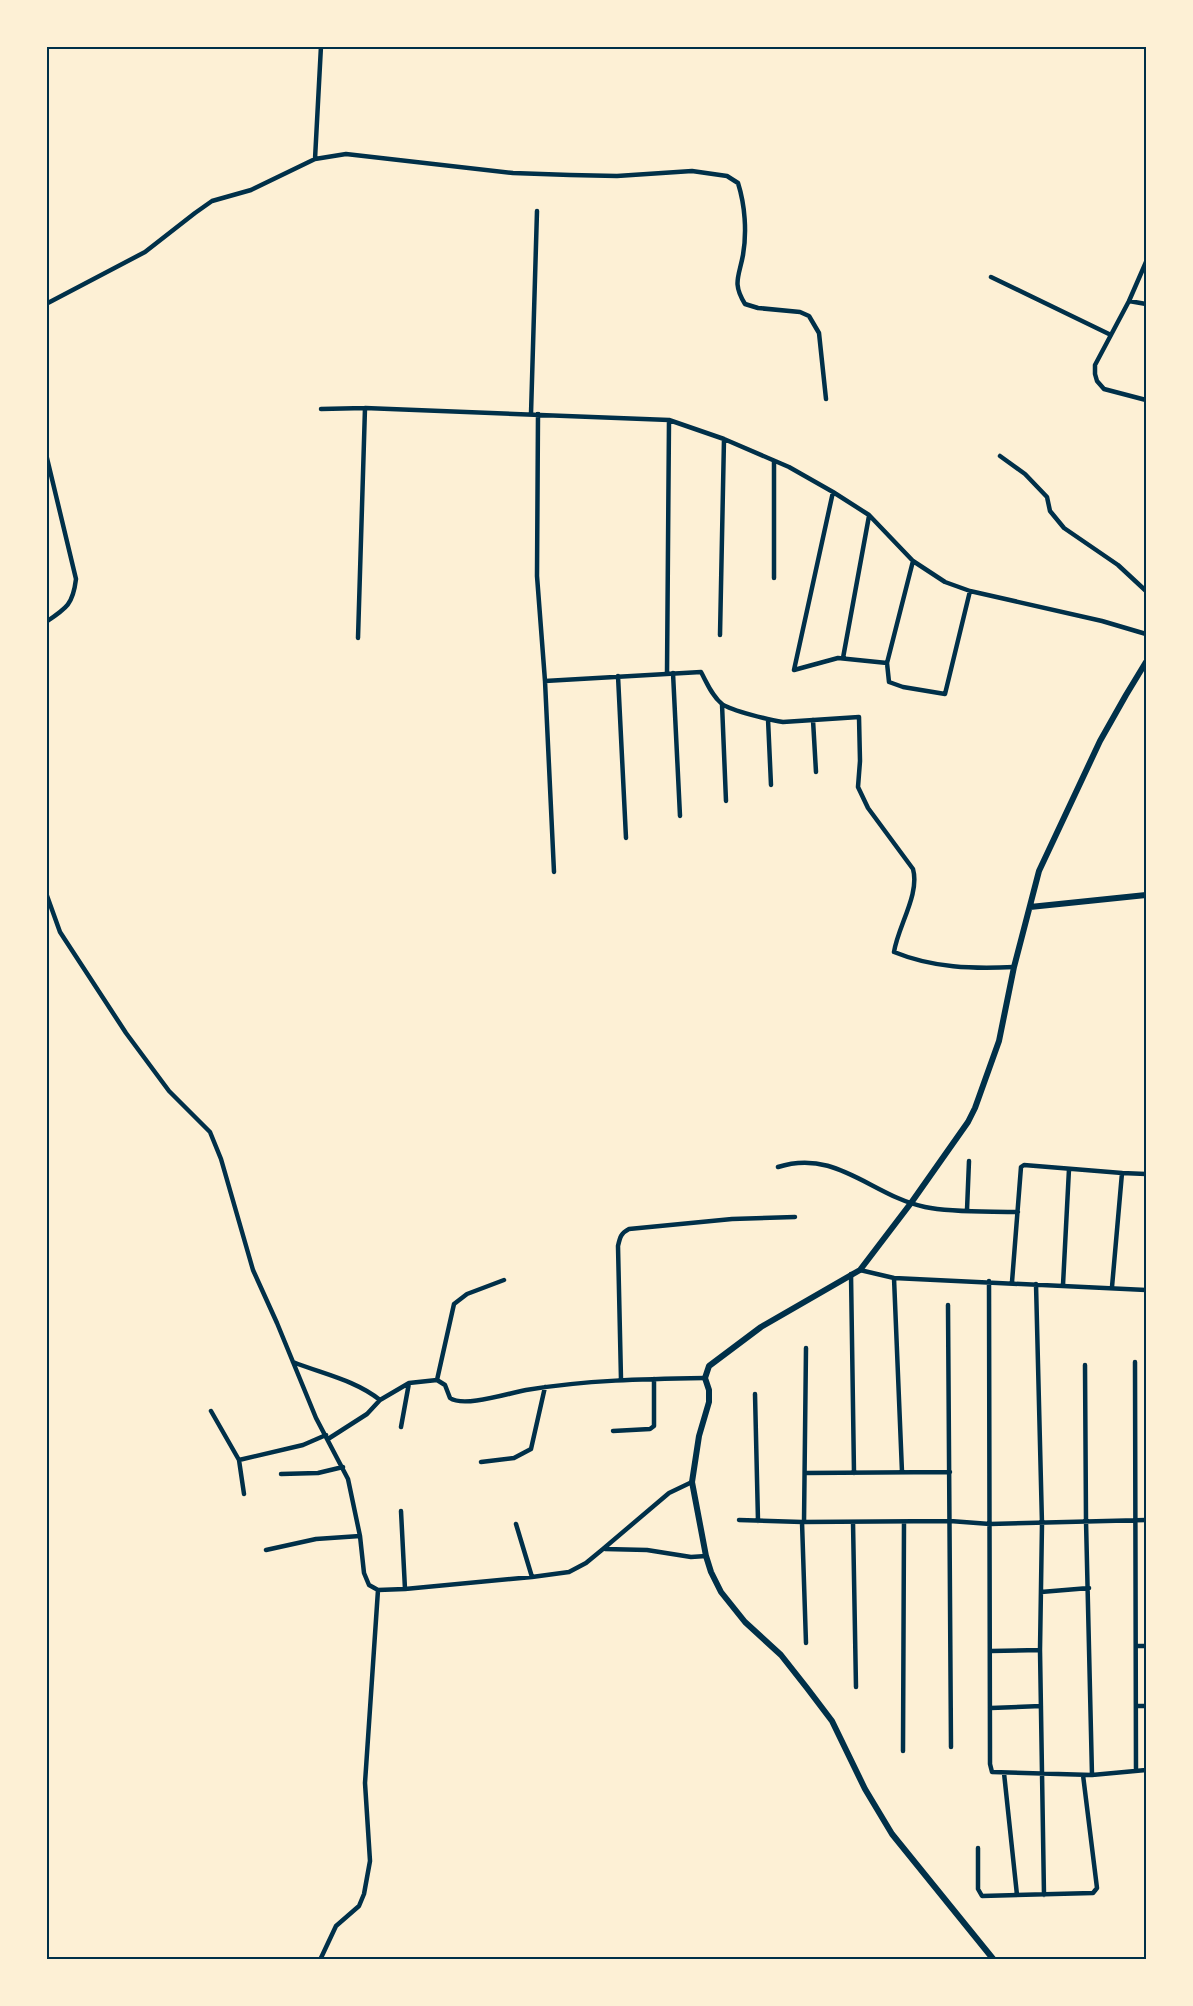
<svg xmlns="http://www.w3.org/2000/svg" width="1193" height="2006" viewBox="0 0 1193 2006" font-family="'PT Serif',serif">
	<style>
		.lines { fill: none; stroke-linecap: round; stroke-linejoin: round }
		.minor { stroke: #003049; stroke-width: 4.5 }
		.tertiary { stroke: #003049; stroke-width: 6 }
		.neatline { fill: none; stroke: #003049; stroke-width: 2 }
	</style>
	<rect width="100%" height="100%" fill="#fdf0d5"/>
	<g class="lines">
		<!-- minor -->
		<path class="minor" d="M315 159 321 46
			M991 277 1111 335
			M1129 301 1146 262
			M46 304 145 252 195 213 212 201 251 190 315 159 346 154 513 173 570 175 617 176 692 171 727 176 738 183C745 205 747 232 743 255 739 277 732 283 745 304L758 308 800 312 809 316 819 333 826 399
			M1146 304 1129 301 1095 365V374L1097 381 1104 389 1146 400
			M321 409 365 408 669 420 724 439 789 467 833 492 869 515 913 561 945 582 970 591 1102 621 1146 634
			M531 414 537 211
			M538 414 537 576 545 681 554 872
			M46 454 76 579C73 604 67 608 46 622
			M1000 456 1025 474 1047 497 1050 511 1064 528 1118 565 1146 591
			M774 461V578
			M833 492 794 670 838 658 887 663
			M913 561 887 663 889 682 903 687 945 694 970 591
			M720 635 724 439
			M358 638 365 408
			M843 658 869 516
			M673 673 680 816
			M667 674 669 420
			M618 676 626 838
			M545 681 701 672C707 683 712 696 722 704 732 711 770 720 783 722L859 717 860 761 858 787 868 808 913 869C920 894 898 926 894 952 933 968 973 969 1014 967
			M722 704 726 801
			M768 719 771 785
			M813 720 816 772
			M46 893 60 932 126 1033 169 1091 210 1132 221 1159 253 1270 277 1323 316 1418 348 1479 360 1536 364 1573 369 1585 378 1590 405 1589 532 1577 569 1572 586 1563 603 1549 669 1493 692 1482
			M778 1167C836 1148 872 1196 925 1207 954 1213 989 1211 1018 1212
			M1122 1173 1146 1174
			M967 1210 969 1161
			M860 1270 894 1278 1146 1290
			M851 1274 854 1473
			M894 1278 902 1472
			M989 1281 990 1764 992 1772 1092 1775 1146 1770
			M1012 1282 1021 1167 1024 1165 1122 1173 1112 1287
			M1036 1284 1042 1524 1040 1650 1044 1895
			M1063 1285 1069 1169
			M948 1305 951 1747
			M293 1362C323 1374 355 1380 380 1400
			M1135 1362 1136 1771
			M1085 1365 1086 1521 1092 1775
			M621 1379 618 1246C620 1237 621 1233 629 1229L732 1219 795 1217
			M437 1380 454 1304 467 1294 504 1280
			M755 1394 758 1521
			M211 1411 239 1460 244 1494
			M401 1427 409 1383
			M613 1431 650 1429 654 1426V1379
			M328 1439 367 1414 380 1400 409 1383 437 1380 445 1385 450 1398C464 1408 509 1393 526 1390 586 1380 645 1379 705 1378
			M239 1460 303 1445 326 1435
			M481 1462 514 1458 531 1449 545 1387
			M805 1473 950 1472
			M281 1474 318 1473 343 1467
			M401 1511 405 1589
			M739 1520 802 1522 950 1521 990 1524 1146 1520
			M802 1522 806 1643
			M804 1522 806 1348
			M853 1522 856 1687
			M516 1524 532 1577
			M605 1549 647 1550 691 1557 706 1556
			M266 1550 316 1539 360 1536
			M1041 1592 1089 1588
			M1136 1646H1146
			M991 1651 1040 1650
			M1136 1706H1146
			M991 1708 1041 1706
			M903 1751 904 1522
			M1004 1773 1017 1895
			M978 1848V1889L982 1896 1093 1893 1097 1888 1083 1775
			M320 1960 336 1926 359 1906 364 1894 370 1861 365 1783 378 1590"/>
		<!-- tertiary -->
		<path class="tertiary" d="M1030 907 1146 895
			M994 1960 892 1834 865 1789 832 1721 807 1688 781 1655 745 1622 721 1592 711 1572 706 1556 692 1482 699 1436 709 1402V1390L705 1378 709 1366 761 1327 860 1270 911 1203 968 1122 975 1108 999 1041 1014 967 1039 871 1100 741 1126 695 1146 662"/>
	</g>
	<!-- border -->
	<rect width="1193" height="2006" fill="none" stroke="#fdf0d5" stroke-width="96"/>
	<rect x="48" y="48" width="1097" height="1910" class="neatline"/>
</svg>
